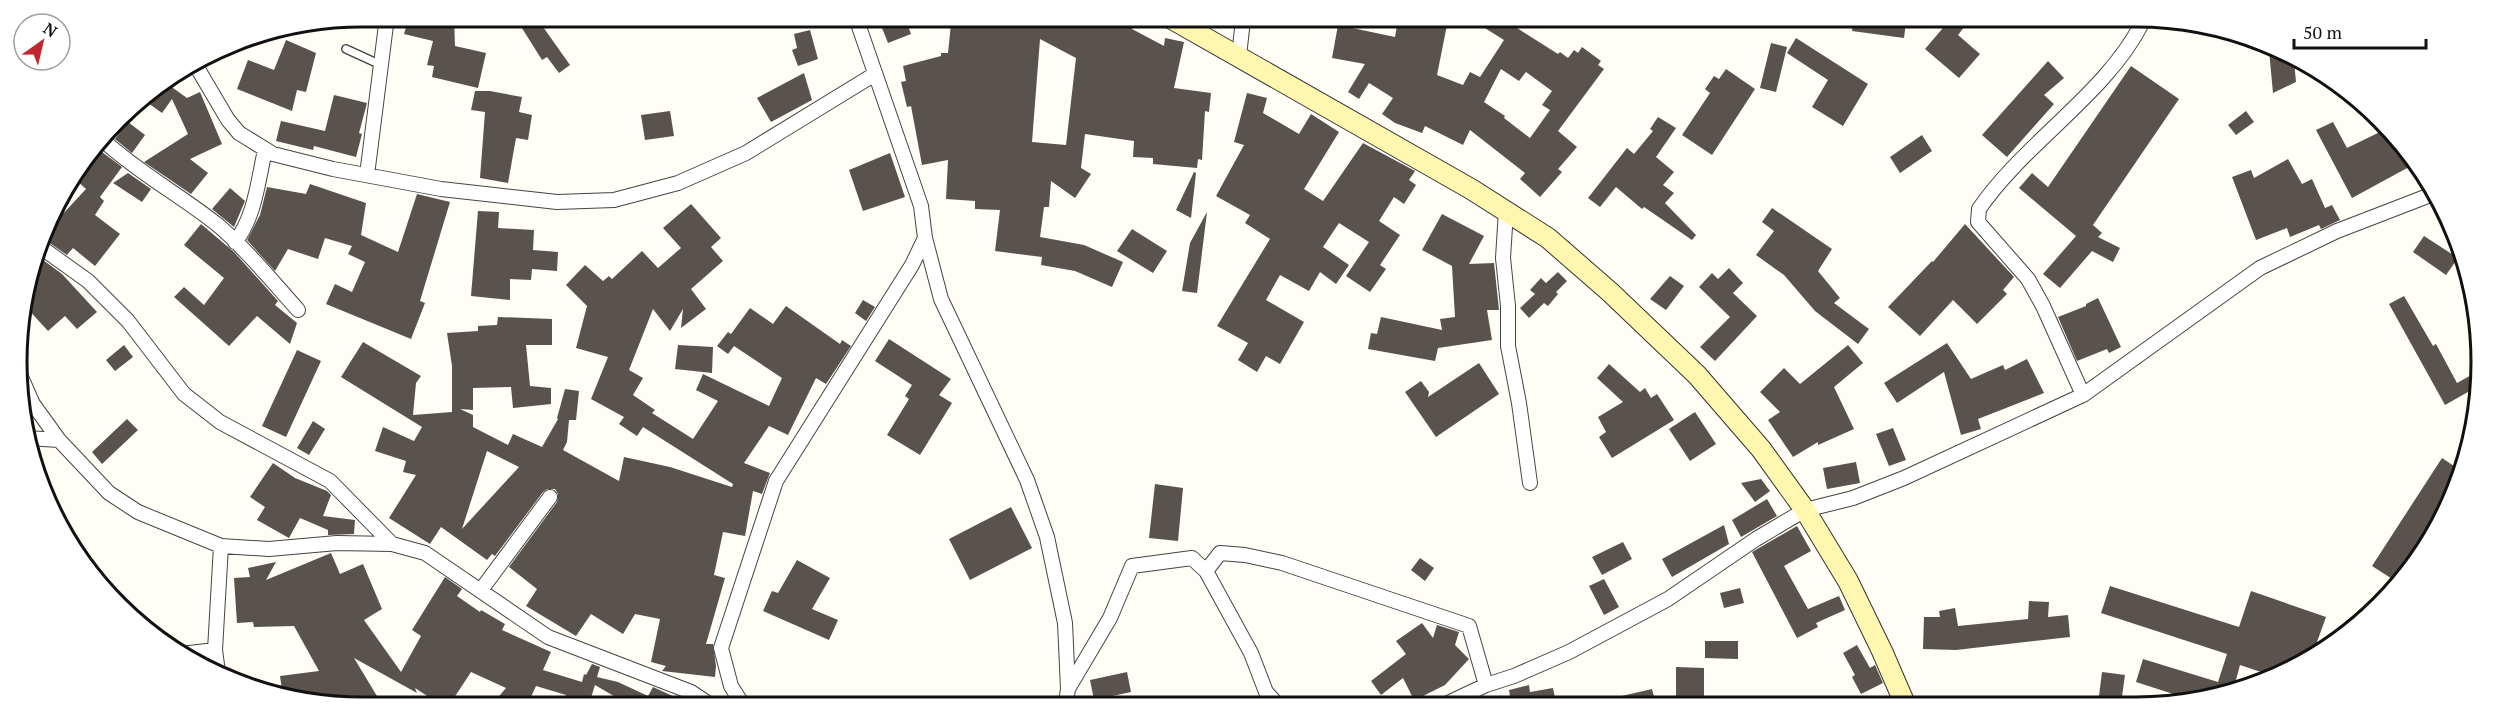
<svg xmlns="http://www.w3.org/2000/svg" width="2498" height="724" viewBox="0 0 2498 724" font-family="'PT Serif',serif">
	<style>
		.building { fill: #5a524d; fill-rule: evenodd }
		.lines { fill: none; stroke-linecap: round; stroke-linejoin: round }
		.service-casing { stroke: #444; stroke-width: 10 }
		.minor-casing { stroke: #444; stroke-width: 16 }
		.secondary-casing { stroke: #333; stroke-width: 22 }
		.service { stroke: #fff; stroke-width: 7 }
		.minor { stroke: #fff; stroke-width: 14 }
		.secondary { stroke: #fff6b0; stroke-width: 20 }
		.rim { fill: none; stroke: #111; stroke-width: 3 }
	</style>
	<rect width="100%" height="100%" fill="#fffdf5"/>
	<!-- building -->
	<path class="building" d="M409 17H454L455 46 486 53 478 88 432 77 434 66 427 65 433 41 404 34Z
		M515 17H536L570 65 559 73 547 57 542 60Z
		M878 18H905L911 34 888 43Z
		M959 19H1137L1132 29 1164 46 1165 38 1184 42 1174 88 1211 93 1209 112 1205 111 1202 160 1198 159 1197 168 1153 164V158L1133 157 1134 141 1085 134 1081 168 1091 174 1075 198 1051 181 1049 207H1044L1040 237 1084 245 1123 262 1112 287 1075 271 1041 265 1042 257 995 251 1000 210 975 209V201L946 199 948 160 922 165 911 106 907 107 901 82 906 81 903 66 941 56V53H948L951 24H958ZM1040 39 1076 58 1066 145 1032 142Z
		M1398 20H1424L1447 25 1437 75 1463 85 1470 72 1480 77 1504 40 1472 20 1506 21 1558 54 1560 52 1568 58 1574 50 1578 53 1582 47 1601 61 1598 65 1604 69 1558 131 1577 147 1558 169 1562 172 1540 197 1520 179 1525 173 1470 130 1463 145 1425 126 1422 133 1395 123 1382 114 1393 98 1369 83 1359 99 1348 92 1365 64 1332 58 1338 25 1395 37ZM1501 69 1519 81 1526 72 1552 91 1542 105 1550 110 1530 138 1504 118 1505 116 1484 102Z
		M1853 22H1906L1904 38 1852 31Z
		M1948 22H1968L1958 35 1980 54 1959 78 1925 49Z
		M810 30 818 59 798 66 792 50 797 48 794 34Z
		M1796 38 1868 84 1843 126 1812 107 1828 80 1787 53Z
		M286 40 316 53 306 92 297 90 292 111 237 89 248 60 274 70Z
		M1771 43 1787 47 1776 92 1760 88Z
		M2269 50 2294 61 2296 82 2273 93Z
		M2048 61 2064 78 2044 95 2054 104 2007 157 1982 135Z
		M2131 66 2179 99 2093 225 2102 233 2098 237 2120 248 2113 262 2092 251 2060 288 2043 274 2076 236 2019 188 2032 173 2048 187Z
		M1726 69 1755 89 1712 155 1682 135 1710 93 1705 89 1714 76 1719 79Z
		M804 73 812 100 771 122 757 98Z
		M166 83 187 98 200 92 222 144 190 159 208 173 191 194 144 162 188 134 172 99 162 113 141 98Z
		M475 91H490L522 97 519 112 532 115 528 140 516 138 508 183 480 178 485 112 471 110Z
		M1247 93 1267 98 1263 113 1299 134 1311 114 1339 132 1304 189 1323 201 1363 143 1415 171 1409 180 1416 185 1404 204 1394 197 1379 221 1400 235 1380 265 1386 269 1370 292 1346 276 1369 242 1339 223 1323 247 1349 265 1336 284 1320 272 1309 291 1280 275 1266 300 1304 322 1280 364 1266 356 1257 372 1238 360 1248 343 1217 326 1270 239 1245 223 1250 215 1216 196 1244 145 1234 142Z
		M334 95 367 103 359 133 362 134 356 157 314 146 313 150 276 141 281 121 325 131Z
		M670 111 674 136 645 140 641 115Z
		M2246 111 2254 122 2236 135 2228 125Z
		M1658 117 1676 128 1656 157 1674 172 1663 185 1674 193 1665 203 1696 235 1692 240 1644 207 1642 209 1616 187 1600 207 1588 198 1627 148 1634 154 1653 131 1650 129Z
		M128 122 145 135 132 153 115 139Z
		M2333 122 2347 148 2384 130 2399 145 2409 167 2352 198 2316 130Z
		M1922 135 1932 151 1900 173 1890 157Z
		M98 149 122 167 100 197 104 201 95 215 120 234 95 266 73 248 67 255 44 239 46 232 86 189 75 179Z
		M890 153 905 197 863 211 849 170Z
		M2288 159 2302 184 2312 179 2325 208 2332 205 2340 220 2321 229 2319 225 2290 237 2287 228 2256 240 2232 177 2251 170 2254 178Z
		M1194 172 1196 173 1191 218 1176 210Z
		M128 173 151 189 142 202 113 183Z
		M310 184 366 203 361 235 398 252 417 194 450 202 420 301 425 303 411 339 326 304 335 284 352 292 365 262 348 254 352 246 325 238 318 259 288 249 275 271 247 240 260 215 267 187 306 194Z
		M230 188 245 201 234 227 212 209Z
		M691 204 721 238 711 247 723 261 691 289 706 309 681 328 683 309 670 331 653 309 629 370 643 378 633 395 655 410 652 413 693 439 718 401 696 390 703 374 769 406 782 378 734 346 728 354 717 346 728 332 731 334 750 308 773 324 786 306 840 344 842 340 851 346 826 384 816 378 788 435 769 426 744 463 770 473 762 494 753 491 745 536 723 532 714 575 725 578 706 644H713L716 666 715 677 662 671 666 666 651 662 660 619 635 614 623 634 591 614 576 636 526 606 537 589 509 567 557 502 558 494 555 489H547L543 492 495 556 492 554 487 560 441 527 430 544 389 518 416 475 403 472 406 461 375 451 383 427 414 441 422 427 341 377 363 342 421 376 416 383 413 415 452 412V366L447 333 478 331V326L497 325 498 317 552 319V345H526L530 386 551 388V404L513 408 511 387 473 388V410L460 409 473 415V427L508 445 513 434 542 447 558 419 557 418 565 389 579 391 576 420H569L567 442 563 450 619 481 624 457 670 467 732 487 733 484 643 427 637 436 619 424 624 417 591 399 608 357 576 348 587 306 566 285 585 265 603 281 609 276 612 279 642 251 658 268 681 248 663 228ZM487 451 519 467 462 529Z
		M1772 208 1832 249 1818 271 1840 298 1834 303 1869 329 1858 344 1815 311 1784 275 1756 255 1774 231 1762 222Z
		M478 211 499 212 498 228 534 230 533 250 558 252 557 271 532 269 531 280 510 279V300L471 296Z
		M1207 212 1197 293 1182 291 1190 243Z
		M1442 214 1484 236 1469 264 1494 263 1499 310H1487L1492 340 1438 348 1435 361 1368 349 1371 333 1377 334 1381 317 1442 330 1440 319 1455 317 1452 266 1422 250Z
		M201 224 234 252 278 301 275 305 297 323 290 344 257 316 229 346 174 297 184 287 204 305 224 278 184 245Z
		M1965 224 2014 277 2003 290 2007 294 1977 324 1953 300 1920 336 1888 307 1932 261 1933 262Z
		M1132 229 1167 251 1153 273 1117 251Z
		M2424 236 2458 258 2446 275 2413 252Z
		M39 257 62 274 97 312 77 329 65 316 48 331 26 307Z
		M1729 268 1743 283 1733 293 1757 316 1715 361 1700 347 1730 317 1699 287 1712 273 1718 279Z
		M1558 272 1567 281 1556 292 1558 294 1548 306 1544 303 1529 318 1520 308 1535 294 1530 290 1541 278 1546 283Z
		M1670 276 1684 286 1666 310 1650 299Z
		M2404 296 2433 346 2436 344 2457 383 2475 373V388L2445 405 2389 304Z
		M2098 298 2121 347 2109 353 2107 349 2077 361 2058 317 2086 306V304Z
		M863 300 875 307 866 321 855 313Z
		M889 339 951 379 939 395 952 403 920 455 887 435 909 399 905 396 912 385 875 361Z
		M1947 343 1971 379 2003 365 2005 370 2027 359 2044 393 1978 419 1981 429 1961 435 1944 372 1897 403 1884 383Z
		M124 345 133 357 115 371 106 360Z
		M678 345 713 347 712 373 675 369Z
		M1848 345 1863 363 1834 387 1854 429 1818 445V442L1793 457 1768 420 1780 412 1760 392 1784 368 1800 384Z
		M297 350 321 361 286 437 262 426Z
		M1479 363 1499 394 1436 437 1405 392 1421 381 1429 392 1428 397Z
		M1609 364 1640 392 1645 388 1651 398 1657 394 1674 420 1612 458 1599 437 1606 432 1598 417 1623 402 1597 378Z
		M1695 412 1716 444 1690 461 1669 429Z
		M127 419 138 430 102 464 92 452Z
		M313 421 325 429 309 455 297 448Z
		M1893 428 1906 460 1889 466 1876 434Z
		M2442 458 2460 470 2435 534 2397 582 2372 566Z
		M1856 462 1860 483 1827 489 1823 468Z
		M273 463 295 478 327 491 331 495 323 516 355 520 354 534 328 535V530L300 518 289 538 257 520 265 507 250 497Z
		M1761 479 1770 491 1755 502 1741 483Z
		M1155 484 1183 488 1178 541 1149 538Z
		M1767 499 1777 516 1741 537 1732 520Z
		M1011 507 1032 548 970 580 949 539Z
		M1724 525 1729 544 1672 577 1662 559Z
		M1797 526 1811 551 1784 566 1808 609 1839 596 1845 610 1816 623 1818 627 1797 638 1752 552Z
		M1623 542 1632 559 1602 575 1592 557Z
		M331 553 340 574 363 564 382 609 364 620 401 672 421 636 412 630 445 577 462 589 457 596 480 612 481 610 505 624 502 630 551 652 543 670 582 682 584 674 586 675 592 664 600 667 597 677 618 682 648 696 653 687 686 702H624L595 685 590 701H564L566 695 536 686 529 701H495L506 688 471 672 452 701H435L415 688 417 693 354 658 380 701H295L283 696 280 676 319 671 294 626 254 627 253 622 237 623 234 578 250 577 248 568 276 562 266 580Z
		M1420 558 1434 568 1425 581 1411 570Z
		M797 560 830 578 812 609 838 620 829 640 763 611 772 591 778 593Z
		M1604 579 1619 607 1604 615 1589 586Z
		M2110 586 2239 627 2251 591 2326 617 2313 653 2276 677 2240 665 2234 687 2239 689 2195 701 2136 682 2143 659 2218 682 2227 654 2101 613Z
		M1740 588 1744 603 1724 608 1720 593Z
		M2029 601 2049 602 2048 617 2068 615 2070 637 1956 650 1923 649 1924 617H1940L1939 611 1955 608 1958 626 2028 619Z
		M1422 623 1433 638 1437 625 1459 632 1455 645 1469 659 1445 685 1419 698H1413L1403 678 1381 695 1371 681 1406 654 1396 641Z
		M1705 641H1738V659L1705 658Z
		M1857 645 1870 668 1875 665 1883 683 1861 694 1852 677 1855 675 1843 653Z
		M1676 667 1704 668V704H1676Z
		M1127 672 1131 692 1094 700 1090 680Z
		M2102 672 2125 675 2121 704H2098Z
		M1529 685 1530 692 1553 688 1556 703H1511L1509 690Z
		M1652 689 1656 704 1613 703V698Z"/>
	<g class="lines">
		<defs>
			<path id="service" d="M346 49 381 65"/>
			<path id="minor" d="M1239 56 1243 20
				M195 64 228 120 239 133 273 154 333 169 441 189 557 202 614 200 678 183 746 153 875 74
				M104 141C140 174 182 196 219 226 248 251 273 282 298 310
				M367 175 387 17
				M1506 211 1503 258 1508 306V346L1519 403 1530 483
				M925 238 941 299 1027 480 1047 537 1065 623 1068 689 1066 702
				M235 242C255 217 258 181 265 150
				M42 248 88 281 128 321 184 394 220 422 330 481 392 544
				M21 377 33 404 59 440 109 493 138 512 221 546 269 549 337 543 392 544 425 553 548 637 691 692 706 702
				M2083 395 2043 306 2028 279 1978 222 1979 209C2024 143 2107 93 2142 23
				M27 438 59 440
				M481 590 550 497
				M181 654 215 650
				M218 672 215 650 221 546
				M1068 689 1110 618 1132 566 1192 558 1206 571
				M741 702 731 686 721 648 776 481 912 265 925 238 921 206 856 18
				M1276 703 1266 692 1251 653 1206 571 1220 553 1245 555 1282 563 1469 626 1486 685
				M1448 703 1486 685 1514 676 1569 652 1668 599 1756 539 1805 510 1853 498 1904 478 2083 395 2260 268 2337 231 2433 194"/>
			<path id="secondary" d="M1172 19 1471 189 1548 238 1610 292 1697 375 1761 449 1805 510 1848 581 1882 651 1905 704"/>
		</defs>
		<!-- service casing -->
		<use href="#service" class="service-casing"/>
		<!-- minor casing -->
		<use href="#minor" class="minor-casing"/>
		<!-- secondary casing -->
		<use href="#secondary" class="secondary-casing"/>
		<!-- service -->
		<use href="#service" class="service"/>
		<!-- minor -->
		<use href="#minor" class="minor"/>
		<!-- secondary -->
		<use href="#secondary" class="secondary"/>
	</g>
	<!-- crop -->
	<path d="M0 0H2498V724H0ZM362 27H2136A335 335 0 0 1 2471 362V362A335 335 0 0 1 2136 697H362A335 335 0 0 1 27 362V362A335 335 0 0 1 362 27Z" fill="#fff" fill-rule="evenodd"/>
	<path class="rim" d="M362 27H2136A335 335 0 0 1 2471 362V362A335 335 0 0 1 2136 697H362A335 335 0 0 1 27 362V362A335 335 0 0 1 362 27Z"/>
	<!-- north arrow -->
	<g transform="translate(42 42) rotate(34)"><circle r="28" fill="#ffffff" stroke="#a0a0a0" stroke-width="1.5"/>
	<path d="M0-4.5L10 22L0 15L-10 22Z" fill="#c4262e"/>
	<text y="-9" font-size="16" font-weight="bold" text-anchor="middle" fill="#111111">N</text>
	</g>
	<!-- scale -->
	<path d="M2294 39v9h132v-9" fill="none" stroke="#111111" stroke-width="3"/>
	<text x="2303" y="39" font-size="18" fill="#111111" stroke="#ffffff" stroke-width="4.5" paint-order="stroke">50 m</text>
</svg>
